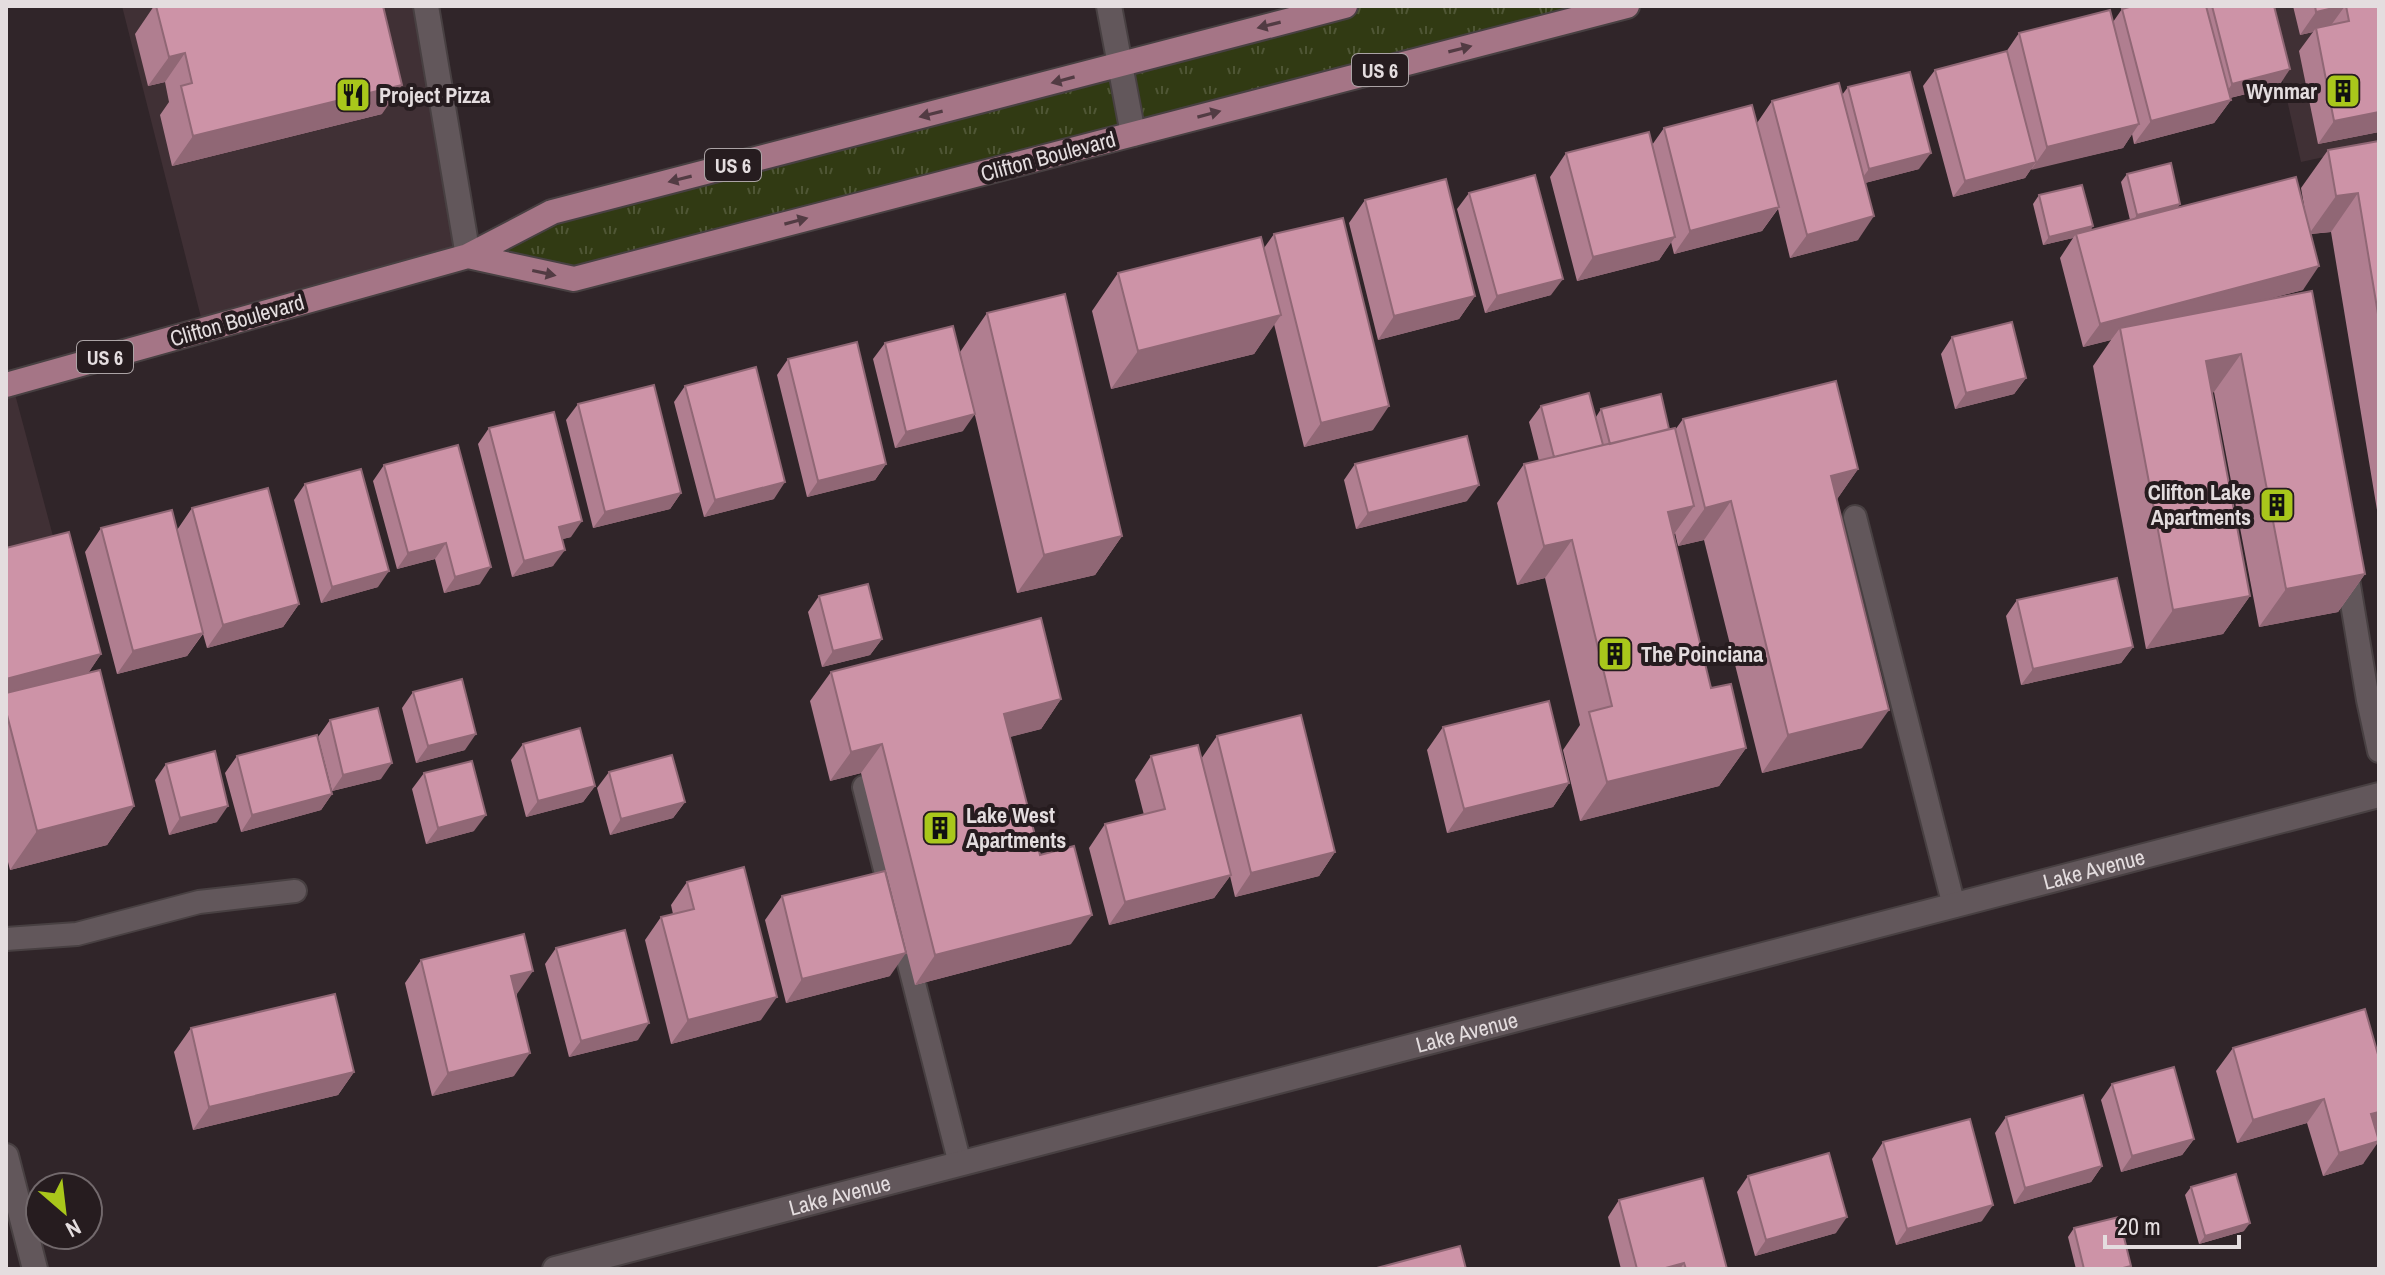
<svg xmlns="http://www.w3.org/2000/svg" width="2385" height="1275" viewBox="0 0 2385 1275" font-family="'Archivo Narrow',sans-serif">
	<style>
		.built { fill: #403035 }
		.grass { fill: url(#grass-tufts) }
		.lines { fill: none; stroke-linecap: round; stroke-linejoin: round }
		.lane-casing { stroke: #484042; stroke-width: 26 }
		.street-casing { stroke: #484042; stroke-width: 28 }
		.secondary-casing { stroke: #484042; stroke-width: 28 }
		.primary-casing { stroke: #484042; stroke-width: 28 }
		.lane { stroke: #62575b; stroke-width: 22 }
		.street { stroke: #62575b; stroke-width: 24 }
		.secondary { stroke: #62575b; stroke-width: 24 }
		.primary { stroke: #a57586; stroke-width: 24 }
		.wall { fill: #b07e90 }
		.shaded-wall { fill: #906775 }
		.building { fill: #cd93a7; stroke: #906775; stroke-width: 2 }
		.oneway { fill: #523b43 }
		.labels { text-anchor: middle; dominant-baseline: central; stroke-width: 8; stroke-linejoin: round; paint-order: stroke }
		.shield { fill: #261c1f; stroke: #aba3a5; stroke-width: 2 }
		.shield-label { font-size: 20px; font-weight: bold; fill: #e4dddf }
		.poi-label { font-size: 22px; font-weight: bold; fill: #e4dddf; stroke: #261c1f; text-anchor: start }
		.street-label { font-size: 22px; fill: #e4dddf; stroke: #261c1f }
	</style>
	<defs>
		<pattern id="grass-tufts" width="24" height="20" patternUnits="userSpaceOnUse" patternTransform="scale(2)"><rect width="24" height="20" fill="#313a13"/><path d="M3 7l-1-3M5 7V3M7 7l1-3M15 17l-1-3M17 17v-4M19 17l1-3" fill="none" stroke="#4f5635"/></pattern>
	</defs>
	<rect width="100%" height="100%" fill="#302529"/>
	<!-- built -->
	<path class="built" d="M122 6H426L468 256 204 329Z
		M2266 6H2379V145L2301 162Z
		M12 383 95 693 6 716V385Z"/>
	<!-- grass -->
	<path class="grass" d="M1345 6H1627L574 279 468 256 552 212Z"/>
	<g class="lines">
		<defs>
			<path id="lane" d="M1855 517 1954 906
				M2346 567 2368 700 2379 751
				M864 787 960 1164
				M6 939 77 934 199 902 295 891"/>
			<path id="street" d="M426 6 468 256
				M1109 6 1133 134
				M6 1156 35 1269"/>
			<g id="secondary">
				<path id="s1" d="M555 1269 2379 795"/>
			</g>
			<path id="primary" d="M468 256 574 279 1627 6
				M6 385 468 256 552 212 1345 6"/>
		</defs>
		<!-- lane casing -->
		<use href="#lane" class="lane-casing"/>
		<!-- street casing -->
		<use href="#street" class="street-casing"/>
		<!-- secondary casing -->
		<use href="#secondary" class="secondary-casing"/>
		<!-- primary casing -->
		<use href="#primary" class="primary-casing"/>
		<!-- lane -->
		<use href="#lane" class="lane"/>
		<!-- street -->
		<use href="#street" class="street"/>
		<!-- secondary -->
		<use href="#secondary" class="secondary"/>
		<!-- primary -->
		<use href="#primary" class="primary"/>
	</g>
	<!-- wall -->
	<path class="wall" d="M154 6H383L382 114 172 166 160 115 169 102 165 82 148 86 135 34Z
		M2133 6H2274L2279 86 2230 98 2231 100 2214 123 2134 144 2132 134 2123 148 2031 169 2025 178 1953 197 1923 86 1935 70 2006 52 2019 33 2113 22 2122 9Z
		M2293 6H2379V132L2318 144 2299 51 2313 32 2300 35Z
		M1848 87 1919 169 1865 183 1858 240 1790 258 1778 209 1762 231 1674 254 1671 242 1659 260 1577 281 1550 177 1566 153 1652 145 1664 128 1757 123 1772 101 1842 95Z
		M2379 141V522L2331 232 2311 234 2303 290 2260 301 2365 574 2338 612 2259 627 2214 392 2212 393 2250 596 2223 634 2146 649 2093 366 2111 340 2083 347 2060 258 2073 238 2043 245 2033 204 2039 195 2093 226 2090 231 2130 220 2121 182 2127 174 2178 208 2305 211 2301 188 2328 150Z
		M1469 193 1551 295 1485 313 1457 209Z
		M1365 200 1475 296 1459 319 1378 340 1349 223Z
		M1274 234 1373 430 1304 447 1274 324 1254 354 1111 389 1092 311 1118 273 1264 248Z
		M987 313 1122 536 1095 575 1017 593 960 352Z
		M1952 337 2026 378 2014 394 1955 409 1941 354Z
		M885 343 963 431 895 448 873 359Z
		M788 359 886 464 875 480 807 497 777 375Z
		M685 386 774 499 704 517 674 402Z
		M578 404 681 493 670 509 593 528 566 420Z
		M1541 406 1596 417 1601 409 1669 429 1675 430 1683 419 1858 469 1837 499 1862 748 1762 773 1704 540 1678 546 1675 533 1674 535 1711 688 1746 748 1719 786 1580 821 1563 750 1580 725 1545 578 1517 585 1497 503 1524 464 1539 461 1529 422Z
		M489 428 571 537 562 539 553 566 512 577 478 444Z
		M1355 464 1467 501 1356 529 1344 480Z
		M384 465 480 584 444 593 435 559 397 569 373 481Z
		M305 484 378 587 321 603 294 500Z
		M192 508 299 604 283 627 207 648 203 634 187 656 117 674 85 552 101 528 177 530Z
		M6 548 101 654 88 673 134 806 107 845 10 870 6 854Z
		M819 596 882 639 870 655 822 667 808 612Z
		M2017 600 2133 647 2121 663 2021 685 2006 616Z
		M831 672 1061 699 1041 729 1009 737 1040 855 1071 944 915 985 861 773 830 781 810 701Z
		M413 692 465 750 416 763 402 708Z
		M330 720 381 779 332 791 318 737Z
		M1443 727 1569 783 1553 807 1447 833 1427 750Z
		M1217 736 1335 852 1319 876 1235 897 1230 876 1214 898 1109 925 1089 848 1105 824 1144 815 1135 780 1151 756 1201 759Z
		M523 744 595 786 583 802 526 817 511 760Z
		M237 756 332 794 321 810 241 832 225 773Z
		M166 764 217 822 169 835 155 780Z
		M609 772 685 802 673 818 610 835 597 788Z
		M424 773 474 831 426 844 412 789Z
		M687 882 761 1020 671 1044 645 940 661 917 673 914 671 905Z
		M782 896 890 976 786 1003 765 920Z
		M556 948 638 1040 569 1057 545 964Z
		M421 960 517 994 514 1076 432 1096 405 983Z
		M2365 1009 2377 1131 2363 1164 2323 1176 2307 1123 2237 1143 2216 1071 2233 1048Z
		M191 1028 354 1072 338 1095 193 1130 174 1052Z
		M2112 1084 2194 1139 2182 1155 2121 1172 2101 1100Z
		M2006 1117 2102 1166 2091 1182 2014 1204 1995 1133Z
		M1883 1142 1982 1221 1896 1245 1872 1159Z
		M1748 1176 1836 1233 1755 1256 1737 1192Z
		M2191 1187 2244 1231 2199 1244 2185 1195Z
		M1619 1200 1727 1269H1621L1608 1217Z
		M2074 1228 2129 1269H2076L2068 1237Z"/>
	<!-- shaded-wall -->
	<path class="shaded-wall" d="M2342 6H2345L2329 28H2316L2313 32 2300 35 2316 12Z
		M185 53 165 82 148 86 169 57Z
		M2290 69 2279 86 2221 100 2232 84Z
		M402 85 382 114 172 166 193 136Z
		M2231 100 2214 123 2134 144 2151 121Z
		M2379 112V132L2318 144 2334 121Z
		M2139 124 2123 148 2031 170 2047 147Z
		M1931 153 1919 169 1857 185 1869 169Z
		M2036 162 2025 178 1953 197 1965 181Z
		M2358 193 2331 232 2309 234 2336 196Z
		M2180 204 2175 212 2131 223 2137 215Z
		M1779 207 1762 231 1674 254 1690 231Z
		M1874 216 1858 240 1790 258 1807 235Z
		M2093 226 2087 235 2076 234 2073 238 2043 245 2049 237Z
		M1675 237 1659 260 1577 281 1593 257Z
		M2319 266 2303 290 2121 337 2120 328 2111 340 2083 347 2100 324Z
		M1563 279 1551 295 1485 313 1497 296Z
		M1475 296 1459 319 1378 340 1394 316Z
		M1281 315 1254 354 1111 389 1138 351Z
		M2241 354 2214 392 2179 399 2206 361Z
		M2026 378 2014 394 1955 409 1966 393Z
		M1389 406 1373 430 1304 447 1321 423Z
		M975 414 963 431 895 448 906 432Z
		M886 464 875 480 807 497 818 481Z
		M1858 469 1831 508V476Z
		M785 482 774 499 704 517 715 500Z
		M1479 485 1467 501 1356 529 1368 513Z
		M681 493 670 509 593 528 605 512Z
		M1731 501 1704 540 1678 546 1705 508Z
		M1694 506 1667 544 1668 512Z
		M582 521 571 537 548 543 559 527Z
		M1122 536 1095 575 1017 593 1044 555Z
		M1572 540 1545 578 1517 585 1544 546Z
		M446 543 435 559 397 569 408 553Z
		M565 550 553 566 512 577 524 561Z
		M491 567 480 584 444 593 455 577Z
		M389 571 378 587 321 603 332 587Z
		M2365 574 2338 612 2259 627 2286 589Z
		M2250 596 2223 634 2146 649 2173 610Z
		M299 604 283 627 207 648 223 625Z
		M203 633 187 656 117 674 133 651Z
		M882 639 870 655 822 667 833 651Z
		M2133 647 2121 663 2021 685 2033 669Z
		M101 654 85 678 6 698V679Z
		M1061 699 1041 729 983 744 1004 714Z
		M1889 710 1862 748 1762 773 1788 735Z
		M476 734 465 750 416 763 428 746Z
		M882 744 861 773 830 781 851 752Z
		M1746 748 1719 786 1580 821 1607 782Z
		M392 763 381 779 332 791 343 775Z
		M1569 783 1553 807 1447 833 1464 809Z
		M595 786 583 802 526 817 538 801Z
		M332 794 321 810 241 832 252 815Z
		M685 802 673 818 610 835 621 819Z
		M134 806 107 845 10 870 37 831Z
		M228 806 217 822 169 835 180 818Z
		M486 815 474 831 426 844 438 828Z
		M1335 852 1319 876 1235 897 1251 873Z
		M1231 875 1214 898 1109 925 1125 902Z
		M1092 915 1071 944 915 985 935 955Z
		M906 953 890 976 786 1003 802 979Z
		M533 971 517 994 495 1000 511 976Z
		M777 997 761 1020 671 1044 688 1020Z
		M649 1023 638 1040 569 1057 581 1041Z
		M530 1053 514 1076 432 1096 448 1073Z
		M354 1072 338 1095 193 1130 209 1107Z
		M2324 1099 2307 1123 2237 1143 2253 1120Z
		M2379 1112V1128L2377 1131 2371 1114Z
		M2194 1139 2182 1155 2121 1172 2132 1156Z
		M2379 1141 2363 1164 2323 1176 2339 1153Z
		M2102 1166 2091 1182 2014 1204 2025 1188Z
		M1993 1205 1982 1221 1896 1245 1907 1229Z
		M1847 1217 1836 1233 1755 1256 1766 1240Z
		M2250 1223 2244 1231 2199 1244 2205 1236Z
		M1684 1263 1680 1269H1662Z"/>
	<!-- building -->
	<path class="building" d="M156 6H383L402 85 193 136 181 86 192 83 185 53 169 57Z
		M2133 6H2206L2231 100 2151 121 2122 9Z
		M2212 6H2274L2290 69 2232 84Z
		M2315 6H2342L2316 12Z
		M2346 6H2379V112L2334 121 2316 28 2349 21Z
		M2110 10 2139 124 2047 147 2019 33Z
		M2007 51 2036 162 1965 181 1935 70Z
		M1910 72 1931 153 1869 169 1848 87Z
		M1839 83 1874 216 1807 235 1772 101Z
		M1752 105 1779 207 1690 231 1664 128Z
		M1649 132 1675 237 1593 257 1566 153Z
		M2379 141V320L2358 193 2336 196 2328 150Z
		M2171 163 2180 204 2137 215 2127 174Z
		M1535 175 1563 279 1497 296 1469 193Z
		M2296 177 2319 266 2100 324 2076 234Z
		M1446 179 1475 296 1394 316 1365 200Z
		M2082 185 2093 226 2049 237 2039 195Z
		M1343 218 1389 406 1321 423 1274 234Z
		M1261 237 1281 315 1138 351 1118 273Z
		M2312 291 2365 574 2286 589 2241 354 2206 361 2250 596 2173 610 2120 328Z
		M1065 294 1122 536 1044 555 987 313Z
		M2012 322 2026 378 1966 393 1952 337Z
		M953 326 975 414 906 432 885 343Z
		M857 342 886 464 818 481 788 359Z
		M756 367 785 482 715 500 685 386Z
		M1836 381 1858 469 1831 476 1889 710 1788 735 1731 501 1705 508 1683 419Z
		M654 385 681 493 605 512 578 404Z
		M1589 393 1603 445 1554 457 1541 406Z
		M1661 394 1669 429 1610 444 1601 409Z
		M554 412 582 521 559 527 565 550 524 561 489 428Z
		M1675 428 1694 506 1668 512 1711 688 1731 684 1746 748 1607 782 1589 712 1612 706 1572 540 1544 546 1524 464Z
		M1467 436 1479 485 1368 513 1355 464Z
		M458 445 491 567 455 577 446 543 408 553 384 465Z
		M361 469 389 571 332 587 305 484Z
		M268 488 299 604 223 625 192 508Z
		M172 510 203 633 133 651 101 528Z
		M69 532 101 654 6 679V548Z
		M2117 578 2133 647 2033 669 2017 600Z
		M868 584 882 639 833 651 819 596Z
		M1041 618 1061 699 1004 714 1040 855 1074 846 1092 915 935 955 882 744 851 752 831 672Z
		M100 670 134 806 37 831 6 711V693Z
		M462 679 476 734 428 746 413 692Z
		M1549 701 1569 783 1464 809 1443 727Z
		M378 708 392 763 343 775 330 720Z
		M1301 715 1335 852 1251 873 1217 736Z
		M580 728 595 786 538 801 523 744Z
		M317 735 332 794 252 815 237 756Z
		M1198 745 1231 875 1125 902 1105 824 1165 809 1151 756Z
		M215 751 228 806 180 818 166 764Z
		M672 755 685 802 621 819 609 772Z
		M472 761 486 815 438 828 424 773Z
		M744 867 777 997 688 1020 661 917 694 909 687 882Z
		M885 871 906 953 802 979 782 896Z
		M625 930 649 1023 581 1041 556 948Z
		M524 934 533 971 511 976 530 1053 448 1073 421 960Z
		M335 994 354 1072 209 1107 191 1028Z
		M2365 1009 2379 1058V1112L2371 1114 2379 1141 2339 1153 2324 1099 2253 1120 2233 1048Z
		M2174 1067 2194 1139 2132 1156 2112 1084Z
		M2083 1095 2102 1166 2025 1188 2006 1117Z
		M1970 1119 1993 1205 1907 1229 1883 1142Z
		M1829 1153 1847 1217 1766 1240 1748 1176Z
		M2236 1174 2250 1223 2205 1236 2191 1187Z
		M1703 1178 1727 1269H1686L1684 1263 1662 1269H1637L1619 1200Z
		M2119 1217 2131 1266 2119 1269H2084L2074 1228Z
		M1460 1246 1466 1269H1373Z"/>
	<!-- one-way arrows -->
	<defs><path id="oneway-solid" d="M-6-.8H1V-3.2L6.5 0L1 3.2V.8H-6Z" transform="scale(2)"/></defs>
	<g class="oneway">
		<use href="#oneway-solid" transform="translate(1269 25) rotate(166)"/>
		<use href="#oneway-solid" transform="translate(1460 49) rotate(-14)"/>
		<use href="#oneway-solid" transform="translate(1063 80) rotate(165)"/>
		<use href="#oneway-solid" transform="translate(931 114) rotate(166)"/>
		<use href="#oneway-solid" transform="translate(1209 114) rotate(-15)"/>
		<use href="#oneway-solid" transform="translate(680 179) rotate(166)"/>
		<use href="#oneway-solid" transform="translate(796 221) rotate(-15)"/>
		<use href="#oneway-solid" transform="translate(544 273) rotate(12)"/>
	</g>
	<!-- icons -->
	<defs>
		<symbol id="building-square" viewBox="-11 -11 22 22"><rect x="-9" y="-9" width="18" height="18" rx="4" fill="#a9c71b" stroke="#261c1f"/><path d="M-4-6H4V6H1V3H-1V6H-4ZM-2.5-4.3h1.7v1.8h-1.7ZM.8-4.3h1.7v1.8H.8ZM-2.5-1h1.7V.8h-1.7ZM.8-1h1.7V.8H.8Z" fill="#111"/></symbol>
		<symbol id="restaurant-square" viewBox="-11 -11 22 22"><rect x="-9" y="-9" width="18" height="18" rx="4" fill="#a9c71b" stroke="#261c1f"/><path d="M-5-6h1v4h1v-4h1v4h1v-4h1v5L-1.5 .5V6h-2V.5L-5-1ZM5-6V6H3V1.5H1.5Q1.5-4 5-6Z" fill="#111"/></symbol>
	</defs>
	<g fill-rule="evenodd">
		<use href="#building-square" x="2323" y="71" width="40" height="40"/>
		<use href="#restaurant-square" x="333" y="75" width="40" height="40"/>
		<use href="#building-square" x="2257" y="485" width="40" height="40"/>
		<use href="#building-square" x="1595" y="634" width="40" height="40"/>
		<use href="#building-square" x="920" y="808" width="40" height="40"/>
	</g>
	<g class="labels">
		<!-- shield labels -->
		<g class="shield">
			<rect x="1352" y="54" width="56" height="32" rx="6"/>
			<rect x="705" y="149" width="56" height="32" rx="6"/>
			<rect x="77" y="341" width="56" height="32" rx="6"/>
		</g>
		<g class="shield-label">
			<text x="1380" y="70">US 6</text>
			<text x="733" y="165">US 6</text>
			<text x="105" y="357">US 6</text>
		</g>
		<!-- poi labels -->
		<g class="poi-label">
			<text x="2317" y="91" text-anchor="end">Wynmar</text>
			<text x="379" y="95">Project Pizza</text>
			<text x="2251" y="492" text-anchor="end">Clifton Lake<tspan x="2251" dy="25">Apartments</tspan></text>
			<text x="1641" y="654">The Poinciana</text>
			<text x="966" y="815">Lake West<tspan x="966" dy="25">Apartments</tspan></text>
		</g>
		<!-- street labels -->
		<g class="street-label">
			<text transform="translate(1048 156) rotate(-15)">Clifton Boulevard</text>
			<text transform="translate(237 320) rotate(-16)">Clifton Boulevard</text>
			<text stroke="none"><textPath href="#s1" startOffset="1590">Lake Avenue</textPath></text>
			<text stroke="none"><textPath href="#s1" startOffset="942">Lake Avenue</textPath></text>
			<text stroke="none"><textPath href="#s1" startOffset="294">Lake Avenue</textPath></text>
		</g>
	</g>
	<!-- border -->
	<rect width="2385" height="1275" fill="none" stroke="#e4dddf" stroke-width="16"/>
	<!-- north arrow -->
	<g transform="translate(64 1211) rotate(152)"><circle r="38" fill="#261c1f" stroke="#72696c" stroke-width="2"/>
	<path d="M0-6L14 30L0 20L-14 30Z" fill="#a9c71b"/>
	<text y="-12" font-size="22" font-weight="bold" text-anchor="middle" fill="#e4dddf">N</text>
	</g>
	<!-- scale -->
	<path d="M2105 1235v12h134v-12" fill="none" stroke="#e4dddf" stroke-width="4"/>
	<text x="2117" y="1235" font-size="24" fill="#e4dddf" stroke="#261c1f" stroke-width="6" paint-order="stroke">20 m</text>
</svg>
